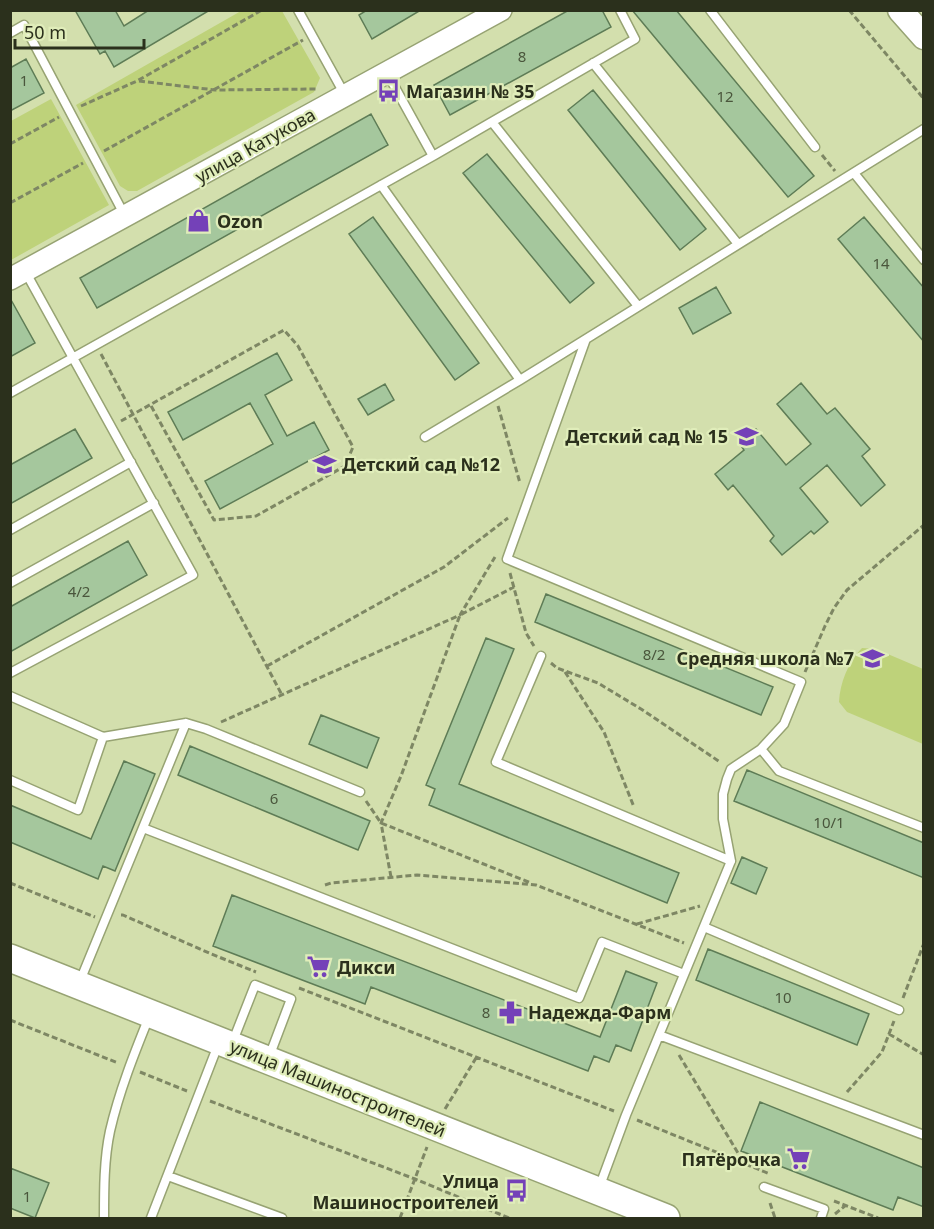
<svg xmlns="http://www.w3.org/2000/svg" width="934" height="1229" viewBox="0 0 934 1229" font-family="'Noto Sans',sans-serif">
	<style>
		.green { fill: #bed27a }
		.building { fill: #a5c79d; stroke: #5e7c56; stroke-width: 1.5 }
		.lines { fill: none; stroke-linecap: round; stroke-linejoin: round }
		.service-casing { stroke: #97a373; stroke-width: 11 }
		.tertiary-casing { stroke: #97a373; stroke-width: 24 }
		.secondary-casing { stroke: #97a373; stroke-width: 27 }
		.primary-casing { stroke: #97a373; stroke-width: 30 }
		.path { stroke: #7e8764; stroke-width: 3; stroke-dasharray: 6 3; stroke-linecap: butt }
		.service { stroke: #fff; stroke-width: 8 }
		.tertiary { stroke: #fff; stroke-width: 21 }
		.secondary { stroke: #fff; stroke-width: 24 }
		.primary { stroke: #fff; stroke-width: 27 }
		.labels { text-anchor: middle; dominant-baseline: central; stroke-width: 4.5; stroke-linejoin: round; paint-order: stroke }
		.number-label { font-size: 15px; fill: #4a563c }
		.poi-label { font-size: 18px; font-weight: bold; fill: #2b301c; stroke: #e0edba; text-anchor: start }
		.street-label { font-size: 18px; fill: #2b301c; stroke: #e0edba }
	</style>
	<rect width="100%" height="100%" fill="#d3dfad"/>
	<!-- green -->
	<path class="green" d="M241 11H282L320 78 314 92 137 191H128L120 186 76 105Z
		M51 99 109 205 11 260V121Z
		M862 648 876 649 923 669V744L847 712 839 702C840 683 848 662 862 648Z"/>
	<!-- building -->
	<path class="building" d="M75 10H115L124 26 149 10H210L114 67 105 51 100 54Z
		M367 10H421L372 39 359 15Z
		M569 10H602L611 27 450 115 434 85Z
		M632 10H676L814 176 788 197Z
		M26 59 44 93 10 111V68Z
		M593 90 706 229 680 250 568 110Z
		M371 114 388 145 97 308 80 278Z
		M487 154 594 283 570 303 463 173Z
		M373 217 479 363 455 380 349 234Z
		M864 217 924 288V342L838 239Z
		M716 287 731 313 693 334 679 308Z
		M10 298 35 343 10 357Z
		M277 353 292 380 265 395 287 436 314 422 329 450 220 509 205 481 273 444 250 403 183 440 168 412Z
		M801 383 827 414 835 408 870 449 862 456 885 485 861 506 827 465 800 488 828 522 814 534 811 531 782 555 770 541 774 536 759 517 733 485 728 490 715 474 744 450 739 443 756 429 786 465 811 444 777 404Z
		M385 384 394 400 368 415 358 399Z
		M75 429 92 458 10 504V465Z
		M128 541 147 575 10 652V607Z
		M546 594 773 687 761 715 535 622Z
		M486 638 514 649 459 784 679 873 667 903 429 805 435 789 426 785Z
		M321 715 379 738 367 768 309 744Z
		M190 746 370 821 358 850 178 775Z
		M124 761 155 774 115 871 103 866 98 879 10 842V805L91 839Z
		M747 770 924 843V878L734 801Z
		M742 857 767 868 756 894 731 883Z
		M232 895 600 1037 626 971 657 983 631 1051 616 1045 609 1062 594 1056 588 1071 371 987 365 1004 213 946Z
		M708 949 869 1014 857 1045 696 980Z
		M760 1102 924 1168V1207L898 1197 893 1210 741 1151Z
		M10 1168 49 1183 35 1218 10 1208Z"/>
	<g class="lines">
		<defs>
			<path id="service" d="M298 10 345 95
				M710 10 815 147
				M10 33 24 25 125 216
				M593 63 738 244
				M492 122 638 306
				M433 156 635 39 620 10
				M854 173 924 260
				M381 185 520 380
				M586 339 507 559 801 682 784 724 761 749 731 769 727 779 723 794V819L731 861
				M10 393 433 156 387 73
				M425 437 520 380 924 129
				M10 530 131 462
				M10 583 154 503
				M541 656 496 762 731 861 626 1115 599 1188
				M10 673 193 575 25 271
				M10 696 103 737
				M761 749 779 771 924 828
				M10 780 78 810 103 737 186 723 206 729 360 792
				M143 828 579 998 602 942 684 974
				M704 927 899 1010
				M80 981 186 723
				M659 1035 924 1135
				M233 1041 255 985 291 999 269 1057
				M168 1176 282 1218
				M764 1187 824 1209 821 1218
				M104 1218C104 1190 104 1159 110 1131 119 1092 134 1054 149 1017
				M151 1218 218 1045"/>
			<path id="tertiary" d="M10 279 501 10"/>
			<path id="secondary" d="M900 10 924 37"/>
			<path id="primary" d="M10 958 666 1218"/>
		</defs>
		<!-- service casing -->
		<use href="#service" class="service-casing"/>
		<!-- tertiary casing -->
		<use href="#tertiary" class="tertiary-casing"/>
		<!-- secondary casing -->
		<use href="#secondary" class="secondary-casing"/>
		<!-- primary casing -->
		<use href="#primary" class="primary-casing"/>
		<!-- path -->
		<path class="path" d="M849 10 924 99
			M139 81 215 90 318 89
			M81 106 137 81 262 10
			M10 144 59 117
			M104 151 303 40
			M822 155 835 171
			M10 203 83 163
			M101 354 282 695
			M498 406 520 483
			M121 421 284 330 298 346 353 447 345 466 256 516 214 520 150 404
			M510 573 526 633 534 646
			M551 663 557 668 598 683 641 709 720 762
			M267 666 444 567 508 518
			M565 672 604 732 634 807
			M805 672 825 626 834 608 847 590 924 525
			M221 722 460 615 495 557
			M366 801 381 823 531 883
			M391 877 381 823 401 776 460 615 514 587
			M10 883 95 917
			M325 885 331 883 417 875 536 885 684 943
			M121 915H123L209 953 256 972
			M637 924 700 906
			M299 988 614 1111
			M903 998 924 943
			M10 1020 118 1063
			M889 1034 924 1055
			M679 1055 744 1163
			M140 1072 187 1091
			M847 1092 882 1052 894 1021
			M210 1101 415 1179 509 1218
			M445 1109 476 1058
			M637 1120 770 1174
			M834 1201 878 1218
			M770 1203 775 1218
			M835 1214 846 1205
			M400 1218 427 1147"/>
		<!-- service -->
		<use href="#service" class="service"/>
		<!-- tertiary -->
		<use href="#tertiary" class="tertiary"/>
		<!-- secondary -->
		<use href="#secondary" class="secondary"/>
		<!-- primary -->
		<use href="#primary" class="primary"/>
	</g>
	<!-- icons -->
	<defs>
		<symbol id="bus-bare" viewBox="-9 -9 18 18"><path d="M-5-6H5V4H4V6H2V4H-2V6H-4V4H-5ZM-3.5-4V0h7V-4ZM-3.5 1.2v1.5H-2V1.2ZM2 1.2v1.5H3.5V1.2Z" fill="#7441b8" stroke="#e0edba" stroke-width="2.5" paint-order="stroke"/></symbol>
		<symbol id="shop-bare" viewBox="-9 -9 18 18"><path d="M-5-2.5h2.3a2.7 3.5 0 0 1 5.4 0H5L5.5 6h-11ZM-1.5-2.5h3a1.5 2.3 0 0 0-3 0Z" fill="#7441b8" stroke="#e0edba" stroke-width="2.5" paint-order="stroke"/></symbol>
		<symbol id="school-bare" viewBox="-9 -9 18 18"><path d="M0-5L7-2L0 1L-7-2ZM-4 1L0 2.5L4 1V4Q0 6-4 4Z" fill="#7441b8" stroke="#e0edba" stroke-width="2.5" paint-order="stroke"/></symbol>
		<symbol id="supermarket-bare" viewBox="-9 -9 18 18"><path d="M-6-5.5h2.5l.6 2H6L4.5 2H-2.5L-4.4-4H-6ZM-1.5 3.2a1.3 1.3 0 1 0 .1 0ZM3 3.2a1.3 1.3 0 1 0 .1 0Z" fill="#7441b8" stroke="#e0edba" stroke-width="2.5" paint-order="stroke"/></symbol>
		<symbol id="pharmacy-bare" viewBox="-9 -9 18 18"><path d="M-2-6h4v4h4v4h-4v4h-4v-4h-4v-4h4Z" fill="#7441b8" stroke="#e0edba" stroke-width="2.5" paint-order="stroke"/></symbol>
	</defs>
	<g fill-rule="evenodd">
		<use href="#bus-bare" x="372" y="74" width="33" height="33"/>
		<use href="#shop-bare" x="182" y="204" width="33" height="33"/>
		<use href="#school-bare" x="730" y="420" width="33" height="33"/>
		<use href="#school-bare" x="308" y="448" width="33" height="33"/>
		<use href="#school-bare" x="856" y="642" width="33" height="33"/>
		<use href="#supermarket-bare" x="302" y="950" width="33" height="33"/>
		<use href="#pharmacy-bare" x="494" y="996" width="33" height="33"/>
		<use href="#supermarket-bare" x="782" y="1142" width="33" height="33"/>
		<use href="#bus-bare" x="500" y="1174" width="33" height="33"/>
	</g>
	<g class="labels">
		<!-- number labels -->
		<g class="number-label">
			<text x="522" y="56">8</text>
			<text x="24" y="80">1</text>
			<text x="725" y="96">12</text>
			<text x="881" y="263">14</text>
			<text x="79" y="591">4/2</text>
			<text x="654" y="654">8/2</text>
			<text x="274" y="798">6</text>
			<text x="829" y="822">10/1</text>
			<text x="783" y="997">10</text>
			<text x="486" y="1012">8</text>
			<text x="27" y="1196">1</text>
		</g>
		<!-- poi labels -->
		<g class="poi-label">
			<text x="406" y="91">Магазин № 35</text>
			<text x="217" y="221">Ozon</text>
			<text x="728" y="436" text-anchor="end">Детский сад № 15</text>
			<text x="342" y="464">Детский сад №12</text>
			<text x="854" y="658" text-anchor="end">Средняя школа №7</text>
			<text x="337" y="967">Дикси</text>
			<text x="528" y="1012">Надежда-Фарм</text>
			<text x="781" y="1159" text-anchor="end">Пятёрочка</text>
			<text x="499" y="1181" text-anchor="end">Улица<tspan x="499" dy="21">Машиностроителей</tspan></text>
		</g>
		<!-- street labels -->
		<g class="street-label">
			<text transform="translate(255 145) rotate(-29)">улица Катукова</text>
			<text transform="translate(338 1088) rotate(22)">улица Машиностроителей</text>
		</g>
	</g>
	<!-- border -->
	<rect width="934" height="1229" fill="none" stroke="#2b301c" stroke-width="24"/>
	<!-- scale -->
	<path d="M15 39v9h129v-9" fill="none" stroke="#2b301c" stroke-width="3"/>
	<text x="24" y="39" font-size="18" fill="#2b301c" stroke="#e0edba" stroke-width="4.5" paint-order="stroke">50 m</text>
</svg>
